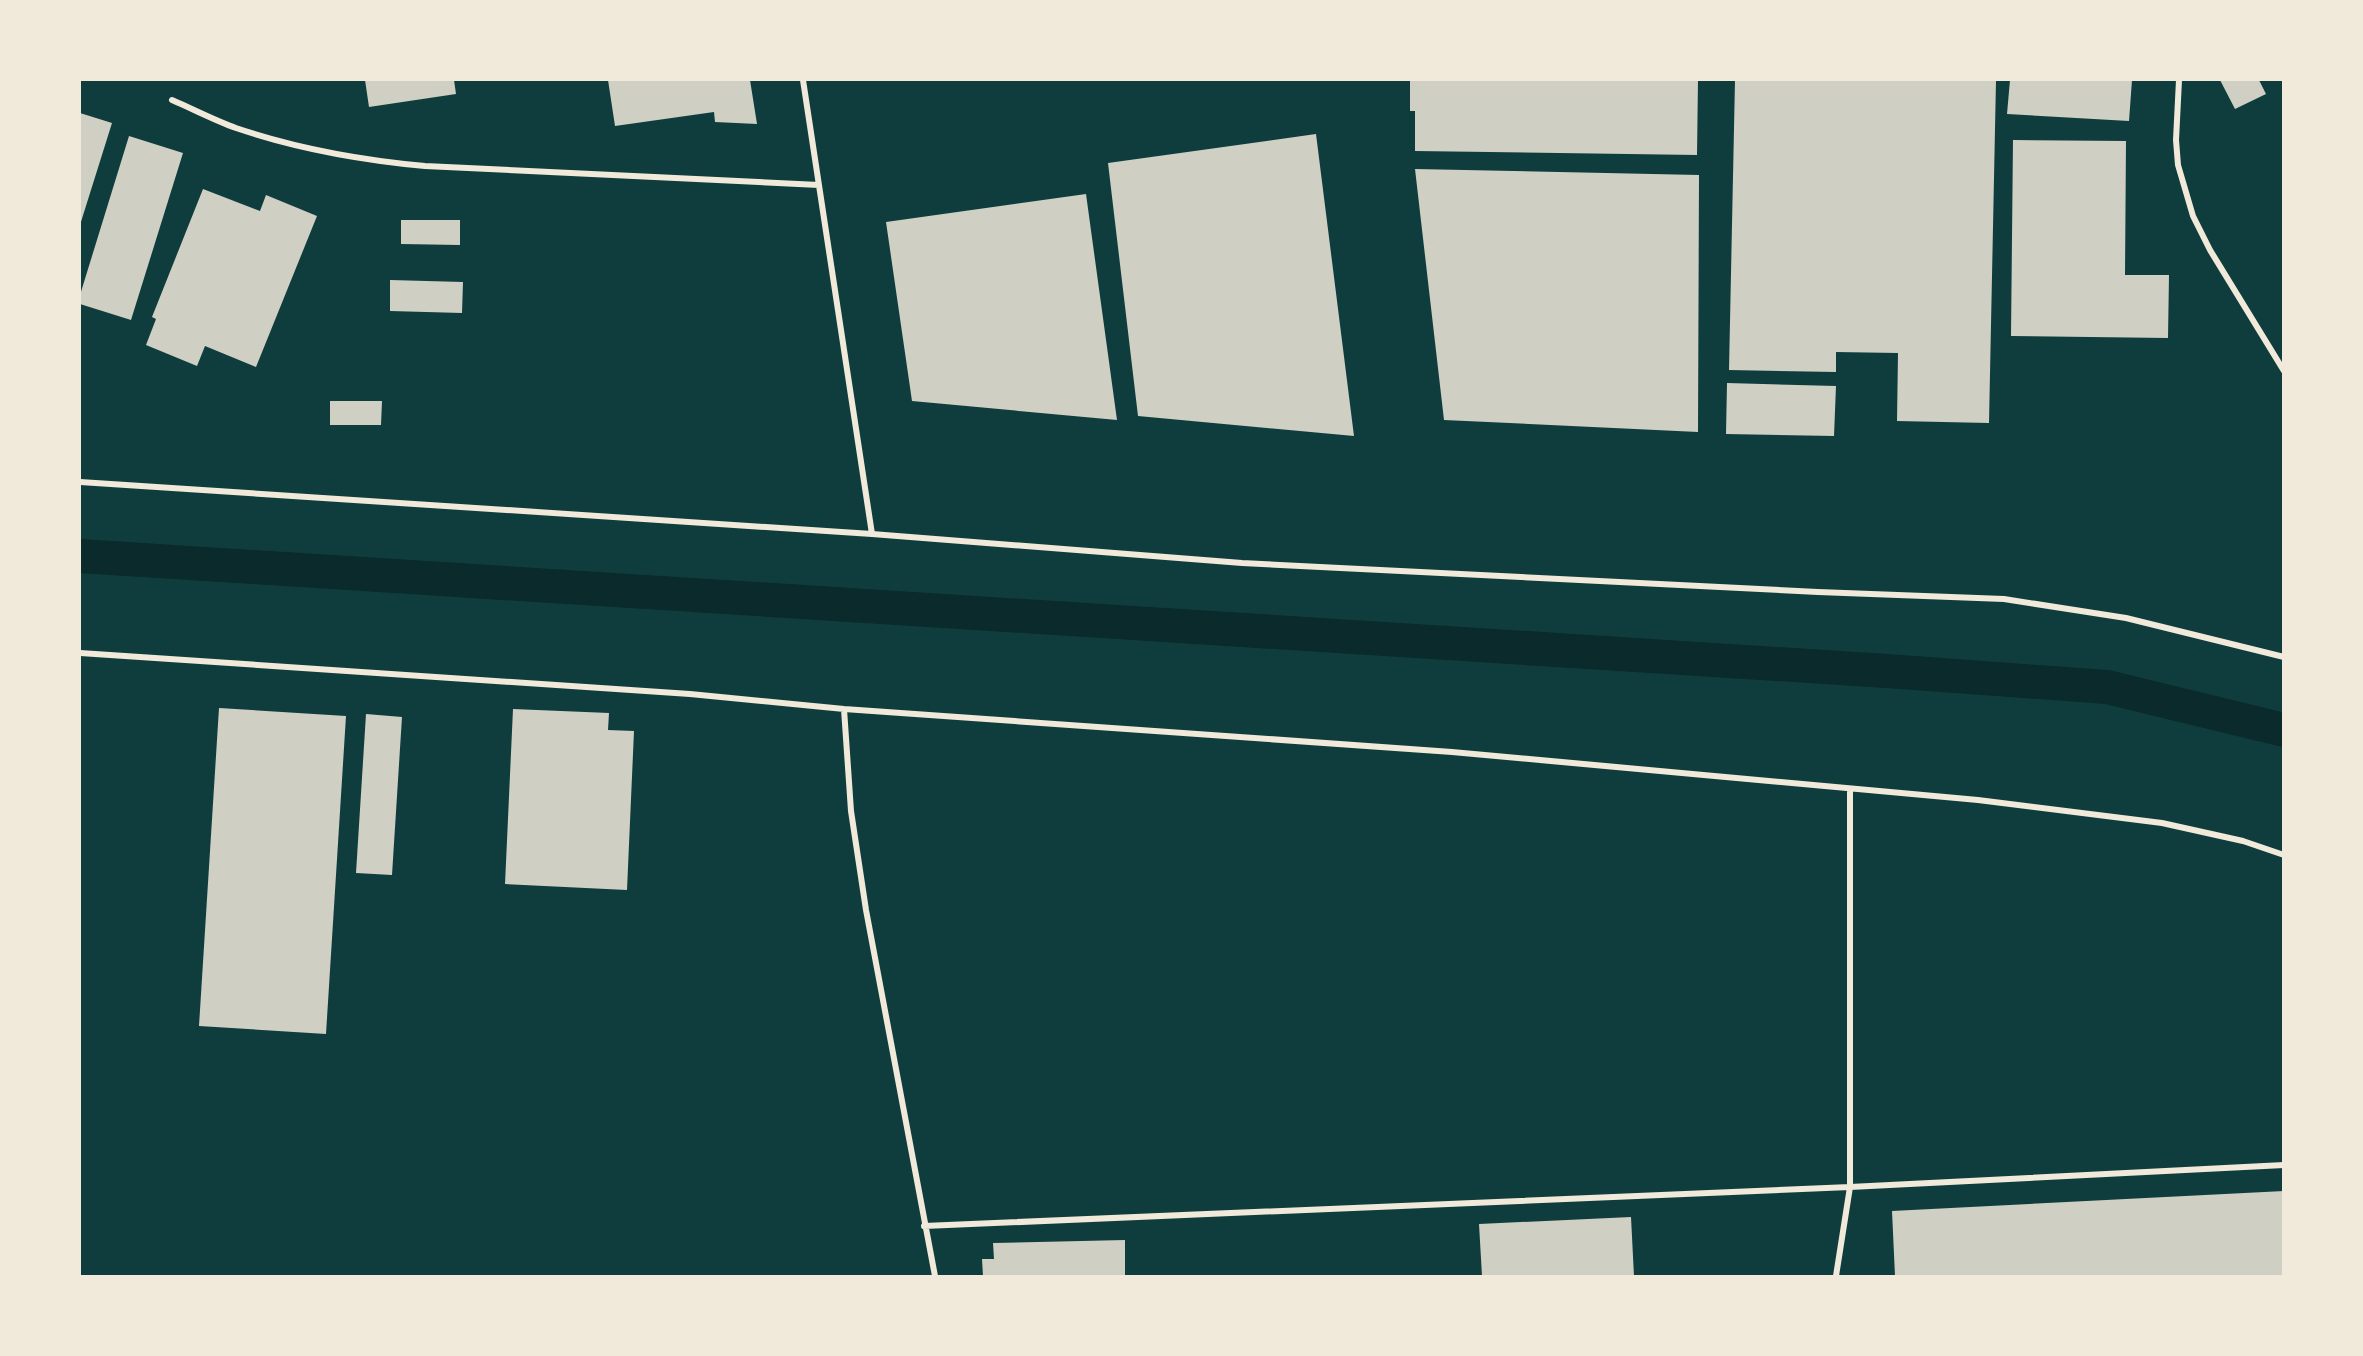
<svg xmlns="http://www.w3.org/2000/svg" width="2363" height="1356" viewBox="0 0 2363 1356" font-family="'Titillium Web',sans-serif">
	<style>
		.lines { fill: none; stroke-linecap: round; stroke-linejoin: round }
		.river { stroke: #0a2a2b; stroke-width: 34 }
		.building { fill: #cfcfc3 }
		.minor { stroke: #f1e9da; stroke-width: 6 }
	</style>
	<rect width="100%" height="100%" fill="#0f3d3e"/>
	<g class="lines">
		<!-- river -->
		<path class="river" d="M80 556 1887 671 2107 687 2284 730"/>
	</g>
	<!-- building -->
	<path class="building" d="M365 80H454L456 94 369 107Z
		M608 80H750L757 124 715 122 714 112 615 126Z
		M1410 80H1698L1697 155 1415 151V111H1410Z
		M1735 80H1996L1989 423 1897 421 1898 353 1836 352V372L1729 370Z
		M2010 80H2132L2129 121 2007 114Z
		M2220 80H2259L2266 94 2235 109Z
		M80 113 112 123 80 225Z
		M1316 134 1354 436 1138 416 1108 163Z
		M129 136 183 153 131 320 80 304V295Z
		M2013 140 2126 141 2125 275H2169L2168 338 2011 336Z
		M1415 169 1699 175 1698 432 1444 420Z
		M203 189 260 211 266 195 317 216 256 367 205 346 197 366 146 345 156 319 152 317Z
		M1086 194 1117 420 912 401 886 222Z
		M401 220H460V245L401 244Z
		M390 280 463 282 462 313 390 311Z
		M1727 383 1836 386 1834 436 1726 434Z
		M330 401H382L381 425H330Z
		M219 708 346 716 326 1034 199 1026Z
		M513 709 609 713 608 730 634 731 627 890 505 884Z
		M366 714 402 717 392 875 356 873Z
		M2284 1191V1276H1895L1892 1211Z
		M1631 1217 1634 1276H1482L1479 1224Z
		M1125 1240V1276H983L982 1259H994L993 1243Z"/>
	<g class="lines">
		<!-- minor -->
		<path class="minor" d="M803 80 872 534
			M2179 80 2176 140 2178 165 2193 216 2210 250 2284 371
			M172 100C193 109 214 120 236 128 298 149 360 160 425 166L819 185
			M80 482 872 534 1242 563 1818 592 2004 599 2126 618 2284 657
			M80 653 690 694 844 709 1452 752 1978 800 2162 823 2243 841 2284 855
			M844 709 851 811 866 910 935 1276
			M924 1226 1850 1187 2284 1165
			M1836 1276 1850 1187V790"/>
	</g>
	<!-- border -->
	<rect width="2363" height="1356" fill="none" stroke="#f1e9da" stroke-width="162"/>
</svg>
